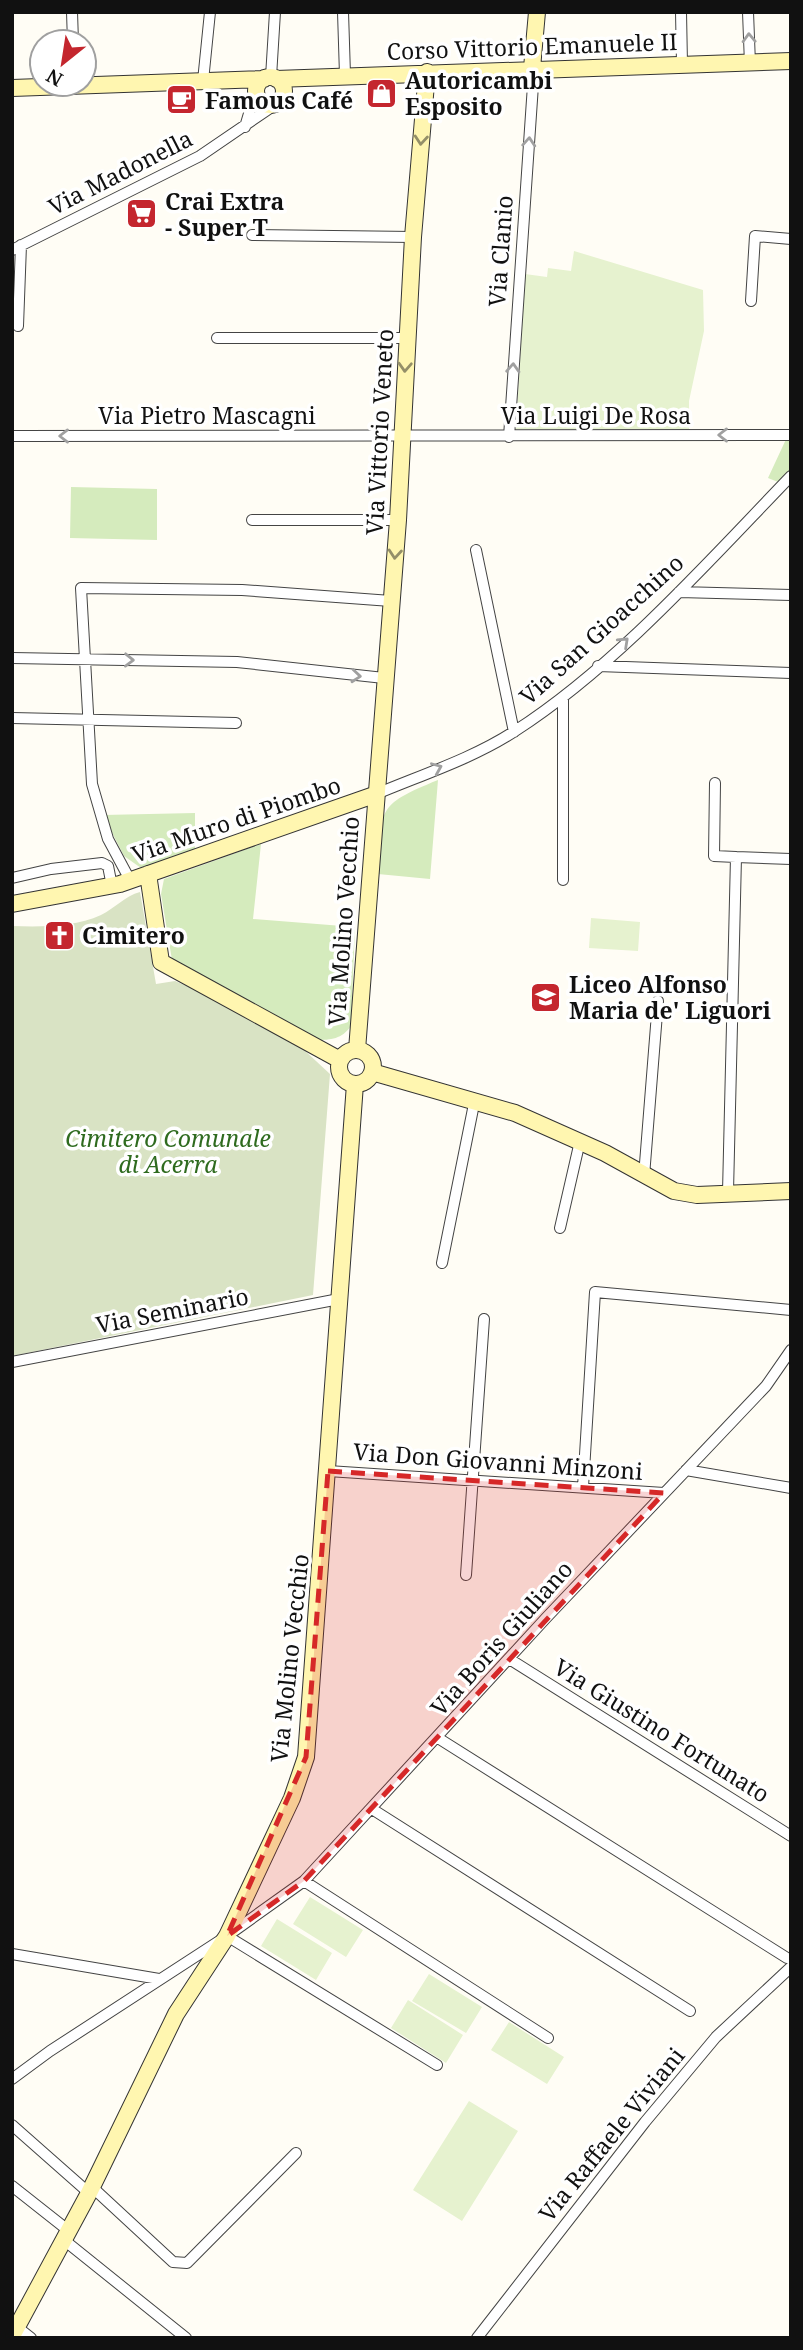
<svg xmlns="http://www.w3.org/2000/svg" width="803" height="2350" viewBox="0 0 803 2350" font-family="'Noto Serif',serif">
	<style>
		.green { fill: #d5ebbd }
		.cemetery { fill: #d9e3c4 }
		.pitch { fill: #e6f2cf }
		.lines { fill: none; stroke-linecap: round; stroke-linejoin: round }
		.street-casing { stroke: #444; stroke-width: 12 }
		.secondary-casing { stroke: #333; stroke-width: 18 }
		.street { stroke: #fff; stroke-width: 10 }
		.secondary { stroke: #fff6b0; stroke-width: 16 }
		.oneway { stroke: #a0a0a0 }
		.oneway2 { stroke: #948f68 }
		.marked { fill: #d62828; fill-opacity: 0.2; stroke: #d62828; stroke-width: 5; stroke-dasharray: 14 9; stroke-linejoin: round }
		.labels { text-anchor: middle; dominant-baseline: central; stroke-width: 7; stroke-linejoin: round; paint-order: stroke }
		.street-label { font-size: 23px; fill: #111; stroke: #fff }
		.poi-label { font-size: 23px; font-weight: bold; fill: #111; stroke: #fff; text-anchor: start }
		.park-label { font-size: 23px; font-style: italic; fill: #2f6b1f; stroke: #fff }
	</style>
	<rect width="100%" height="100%" fill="#fffdf5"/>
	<!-- green -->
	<path class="green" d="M788 435H791V476L783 484 768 478Z
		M71 487 157 489V540L70 538Z
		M438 780 430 879 378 874C382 809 374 806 438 780Z
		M195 813V849L141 868 124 856 103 815Z
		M261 844 253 919 355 927 351 1026C342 1039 331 1040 316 1040L172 960 161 894 164 879Z"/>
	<!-- cemetery -->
	<path class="cemetery" d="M140 892 156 984 175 981 217 999 302 1048 330 1074 313 1295 12 1356V926C41 927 75 927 101 915 115 908 125 896 140 892Z"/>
	<!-- pitch -->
	<path class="pitch" d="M574 251 703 290 704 331 689 401V429H516L525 274 547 277 548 268 571 271Z
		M591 918 640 922 638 951 589 948Z
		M310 1897 363 1930 346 1957 293 1924Z
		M277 1919 332 1953 316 1980 261 1946Z
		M429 1974 482 2007 466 2033 412 2001Z
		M408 2000 463 2035 446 2063 391 2028Z
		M509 2022 564 2057 547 2084 491 2050Z
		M469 2101 518 2131 462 2221 413 2190Z"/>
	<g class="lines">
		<defs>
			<path id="street" d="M72 12 73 42
				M343 12 345 75
				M681 12 682 64
				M748 12 750 64
				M271 77 275 12
				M203 81 210 12
				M245 127 256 90
				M252 235 413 237
				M12 250 200 156 276 104
				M751 301 755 236 791 239
				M18 326 21 245
				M217 338H407
				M12 436 791 435
				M509 437 533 85 532 68
				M252 520H398
				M476 550 514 732
				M679 592 791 595
				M12 658 237 662 384 678
				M598 666 791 673
				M12 718 236 723
				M715 783 714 856 736 857 728 1192
				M374 795C421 775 472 759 515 731 616 666 707 563 791 476
				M736 857 791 859
				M12 878 51 869 102 863 108 866 112 886
				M130 880 108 839 92 784 81 588 242 590 391 601
				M563 880V697
				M644 1176 658 1001
				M560 1228 580 1141
				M442 1263 475 1099
				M12 1362 339 1299
				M686 1470 791 1488
				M328 1471 664 1493
				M583 1487 595 1292 791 1310
				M466 1575 484 1319
				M511 1660 791 1836
				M438 1738 787 1958
				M372 1809 690 2011
				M304 1881 548 2038
				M227 1936 437 2065
				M12 1954 159 1979
				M12 2079 50 2051 227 1936 304 1881 546 1618 766 1386 791 1350
				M12 2125 89 2193
				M12 2186 69 2231
				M92 2187 173 2262 187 2263 296 2153
				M64 2240 186 2338
				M17 2327 31 2338
				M477 2338 645 2122 716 2037 791 1967"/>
			<path id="secondary" d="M532 68 537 12
				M256 91a14 14 0 1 1 28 0a14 14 0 1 1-28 0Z
				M276 79 791 61
				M12 88 264 79
				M148 874 161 962 340 1060
				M12 904 120 884 374 795
				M357 1050 398 520 413 237 427 72
				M339 1067a17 17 0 1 1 34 0a17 17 0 1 1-34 0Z
				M372 1072 515 1113 605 1153 674 1191 697 1195 791 1191
				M12 2336 89 2193 176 2014 227 1936 292 1798 306 1757 355 1084"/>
		</defs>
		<!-- street casing -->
		<use href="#street" class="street-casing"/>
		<!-- secondary casing -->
		<use href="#secondary" class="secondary-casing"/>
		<!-- street -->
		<use href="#street" class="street"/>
		<!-- secondary -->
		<use href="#secondary" class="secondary"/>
	</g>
	<!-- one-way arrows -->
	<defs><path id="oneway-chevron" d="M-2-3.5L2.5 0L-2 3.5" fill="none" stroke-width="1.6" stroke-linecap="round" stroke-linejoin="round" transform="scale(1.75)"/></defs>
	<g class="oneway">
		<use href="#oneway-chevron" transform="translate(749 38) rotate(-92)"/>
		<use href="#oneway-chevron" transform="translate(529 142) rotate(-86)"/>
		<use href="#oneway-chevron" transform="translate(513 368) rotate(-87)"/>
		<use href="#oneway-chevron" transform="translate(723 435) rotate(-180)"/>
		<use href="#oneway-chevron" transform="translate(64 436) rotate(-180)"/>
		<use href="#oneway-chevron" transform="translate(624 642) rotate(-43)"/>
		<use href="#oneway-chevron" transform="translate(129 660) rotate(1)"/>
		<use href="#oneway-chevron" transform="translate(356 676) rotate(5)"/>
		<use href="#oneway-chevron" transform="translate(437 768) rotate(-23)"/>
	</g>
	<g class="oneway2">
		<use href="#oneway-chevron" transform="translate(421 140) rotate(95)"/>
		<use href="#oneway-chevron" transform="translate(405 367) rotate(93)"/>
		<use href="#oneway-chevron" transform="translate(395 554) rotate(95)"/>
	</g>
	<!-- marked area -->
	<path class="marked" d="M328 1471 664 1493 304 1881 227 1936 306 1757Z"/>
	<!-- icons -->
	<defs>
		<symbol id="shop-square" viewBox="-11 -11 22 22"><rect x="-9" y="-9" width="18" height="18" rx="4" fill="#c4262e" stroke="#fff"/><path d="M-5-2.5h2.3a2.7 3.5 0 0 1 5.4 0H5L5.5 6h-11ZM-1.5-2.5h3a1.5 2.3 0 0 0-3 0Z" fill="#fff"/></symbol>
		<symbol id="cafe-square" viewBox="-11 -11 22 22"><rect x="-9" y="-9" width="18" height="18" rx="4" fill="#c4262e" stroke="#fff"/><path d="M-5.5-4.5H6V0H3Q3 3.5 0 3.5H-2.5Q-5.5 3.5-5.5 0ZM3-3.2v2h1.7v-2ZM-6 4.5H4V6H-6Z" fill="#fff"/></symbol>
		<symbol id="supermarket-square" viewBox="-11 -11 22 22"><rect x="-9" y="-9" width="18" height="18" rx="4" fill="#c4262e" stroke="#fff"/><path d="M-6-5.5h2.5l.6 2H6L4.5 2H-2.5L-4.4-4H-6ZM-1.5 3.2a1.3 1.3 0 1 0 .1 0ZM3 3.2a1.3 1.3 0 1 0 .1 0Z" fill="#fff"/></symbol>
		<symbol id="church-square" viewBox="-11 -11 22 22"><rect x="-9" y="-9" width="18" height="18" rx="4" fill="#c4262e" stroke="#fff"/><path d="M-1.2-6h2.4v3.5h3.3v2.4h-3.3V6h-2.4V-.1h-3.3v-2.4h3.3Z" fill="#fff"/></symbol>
		<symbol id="school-square" viewBox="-11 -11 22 22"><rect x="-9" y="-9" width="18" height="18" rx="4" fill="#c4262e" stroke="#fff"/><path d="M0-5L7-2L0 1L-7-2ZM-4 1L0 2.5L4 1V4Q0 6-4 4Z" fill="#fff"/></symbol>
	</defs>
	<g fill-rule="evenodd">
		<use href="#shop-square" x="364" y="76" width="35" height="35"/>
		<use href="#cafe-square" x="164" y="82" width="35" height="35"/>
		<use href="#supermarket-square" x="124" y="196" width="35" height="35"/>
		<use href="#church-square" x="42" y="918" width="35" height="35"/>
		<use href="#school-square" x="528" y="980" width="35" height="35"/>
	</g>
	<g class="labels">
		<!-- street labels -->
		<g class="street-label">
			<text transform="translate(532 46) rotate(-2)">Corso Vittorio Emanuele II</text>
			<text transform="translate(120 172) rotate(-27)">Via Madonella</text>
			<text transform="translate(500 251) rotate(-86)">Via Clanio</text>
			<text x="207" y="415">Via Pietro Mascagni</text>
			<text x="596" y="415">Via Luigi De Rosa</text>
			<text transform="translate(379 432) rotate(-87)">Via Vittorio Veneto</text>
			<text transform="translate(601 629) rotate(-42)">Via San Gioacchino</text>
			<text transform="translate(236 819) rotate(-19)">Via Muro di Piombo</text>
			<text transform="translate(343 921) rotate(-86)">Via Molino Vecchio</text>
			<text transform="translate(172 1310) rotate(-11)">Via Seminario</text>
			<text transform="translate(498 1461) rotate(4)">Via Don Giovanni Minzoni</text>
			<text transform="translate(501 1638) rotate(-48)">Via Boris Giuliano</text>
			<text transform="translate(289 1658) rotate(-84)">Via Molino Vecchio</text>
			<text transform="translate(662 1730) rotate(32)">Via Giustino Fortunato</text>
			<text transform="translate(611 2134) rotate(-51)">Via Raffaele Viviani</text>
		</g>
		<!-- poi labels -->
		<g class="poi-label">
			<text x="405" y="80">Autoricambi<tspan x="405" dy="26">Esposito</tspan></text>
			<text x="205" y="100">Famous Café</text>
			<text x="165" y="201">Crai Extra<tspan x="165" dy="26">- Super T</tspan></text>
			<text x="82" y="935">Cimitero</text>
			<text x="569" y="984">Liceo Alfonso<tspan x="569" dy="26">Maria de' Liguori</tspan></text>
		</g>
		<!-- park labels -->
		<g class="park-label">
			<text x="168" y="1138">Cimitero Comunale<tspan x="168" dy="26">di Acerra</tspan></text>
		</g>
	</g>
	<!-- border -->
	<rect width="803" height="2350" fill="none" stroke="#111111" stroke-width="28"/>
	<!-- north arrow -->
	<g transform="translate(63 63) rotate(210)"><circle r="33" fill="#ffffff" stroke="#a0a0a0" stroke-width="2"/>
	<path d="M0-5L12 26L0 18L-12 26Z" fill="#c4262e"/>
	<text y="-10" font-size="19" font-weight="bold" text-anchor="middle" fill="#111111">N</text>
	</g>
</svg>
